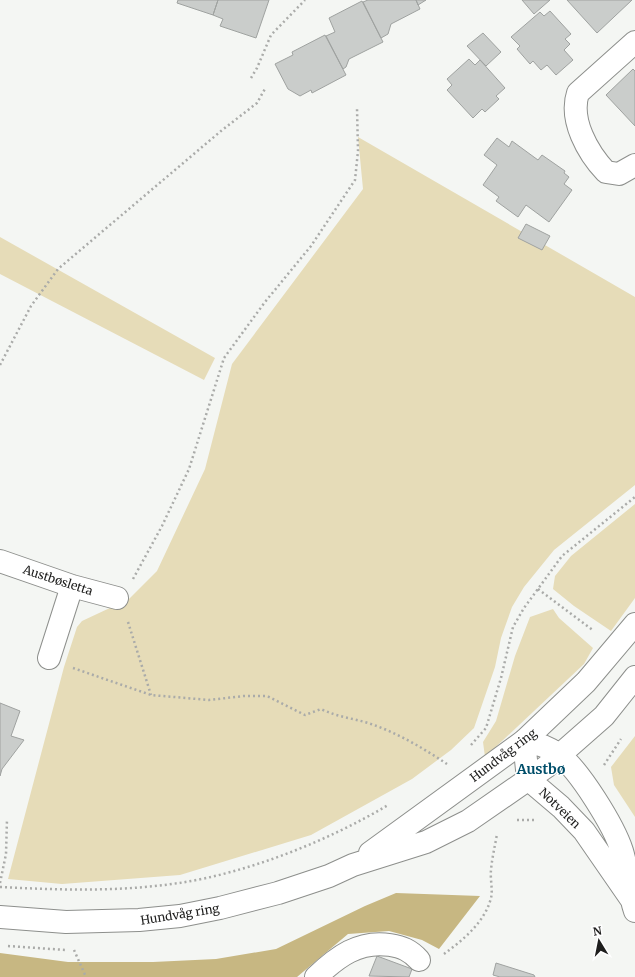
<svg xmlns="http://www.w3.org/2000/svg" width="635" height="977" viewBox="0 0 635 977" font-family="Merriweather,serif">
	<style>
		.green { fill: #e6dcb8 }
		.forest { fill: #c7b782 }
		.building { fill: #cacdcb; stroke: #9fa2a0 }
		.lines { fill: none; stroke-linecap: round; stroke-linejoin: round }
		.minor-casing { stroke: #8d8f8c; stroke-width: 24 }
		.major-casing { stroke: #8d8f8c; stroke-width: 24 }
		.path { stroke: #aaaba9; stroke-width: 2.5; stroke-dasharray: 2 3; stroke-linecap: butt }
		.minor { stroke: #fff; stroke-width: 22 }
		.major { stroke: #fff; stroke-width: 22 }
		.labels { text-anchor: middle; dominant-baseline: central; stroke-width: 3; stroke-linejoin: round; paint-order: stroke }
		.street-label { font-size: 12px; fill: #1e1e1d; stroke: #fff }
		.quarter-label { font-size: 14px; font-weight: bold; fill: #004e6a; stroke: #fff }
	</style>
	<rect width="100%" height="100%" fill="#f4f6f3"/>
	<!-- green -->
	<path class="green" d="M358 137 635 297V485L554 550 524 587 512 607 501 638 495 667 474 728 451 750 412 779 311 835 180 875 62 884 8 879 64 667 77 627 82 621 129 599 157 571 205 469 232 364 363 189Z
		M0 237 215 358 204 380 0 274Z
		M635 504V598L611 631 574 606 553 589 555 576 571 556Z
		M553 609 559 618 593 648 584 664 485 757 483 742 496 721 515 656 530 617Z
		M635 736V817L614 785 611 767Z"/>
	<!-- forest -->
	<path class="forest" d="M396 893 480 896 439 949 422 940 389 931 348 934 297 977H0V953L68 962H153L216 959 276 949 365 906Z"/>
	<!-- building -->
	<path class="building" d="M178 0H218L213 15 177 3Z
		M218 0H269L256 38 220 26 223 19 213 15Z
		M368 0H416L420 9 391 24 388 34 381 38 363 2Z
		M416 0H426L418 5Z
		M522 0H550L534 14Z
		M567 0H632L597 33Z
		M362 1 383 42 349 59 346 67 343 69 326 36 335 32 329 18Z
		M550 11 571 34 565 39 570 44 564 50 573 60 556 75 547 65 541 70 533 61 530 64 517 49 520 46 511 37 540 12 544 16Z
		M483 33 501 52 486 66 467 46Z
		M325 35 346 75 312 93 311 90 300 96 288 89 275 64 293 55 292 52Z
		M469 59 475 65 480 60 505 88 496 96 499 99 485 112 482 109 473 118 447 90 452 85 447 79Z
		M633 69 635 71V126L606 95Z
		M497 138 509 147 512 141 538 160 542 155 565 171 564 173 569 177 564 184 572 190 549 222 526 205 518 217 496 201 499 197 483 185 497 165 484 155Z
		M526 224 550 236 542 250 518 238Z
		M0 703 20 711 11 736 24 740 2 769 0 776Z
		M377 956 412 969 409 977 369 976Z
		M496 963 534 975 535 977H500L493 975Z"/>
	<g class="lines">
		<defs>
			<path id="minor" d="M635 42 578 93C569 120 588 153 606 172L619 174 635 165
				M0 561 72 586 117 598
				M49 658 72 586
				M631 899 584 831 561 807 528 779 524 741C537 743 548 747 558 754 579 769 614 826 622 851 628 870 628 891 635 911
				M316 977C337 957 359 940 390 945 402 947 410 950 419 960"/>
			<path id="major" d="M370 853 524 741 586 682 635 624
				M0 917 66 922 139 920 180 916 220 908 278 893 329 876 353 865 426 842 468 821 546 767 604 716 635 677"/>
		</defs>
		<!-- minor casing -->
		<use href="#minor" class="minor-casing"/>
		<!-- major casing -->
		<use href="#major" class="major-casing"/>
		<!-- path -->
		<path class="path" d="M251 78 257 68 271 35 305 0
			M0 365 31 306 58 269 221 131 257 103 266 87
			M133 579 162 526 189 469 224 358 265 302 311 246 355 180 358 151 357 108
			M538 589 594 631
			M128 622 151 695
			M73 668 151 695 209 700 244 696H267L305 715 321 709C337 717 352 718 368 723 396 732 423 748 447 764
			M471 745 486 728 501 678 513 627 524 608 562 556 635 497
			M604 765 621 739
			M517 820H534
			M0 883 6 854 7 819
			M0 887C60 890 119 892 179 883 247 873 328 841 388 805
			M8 946 66 950
			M74 950 86 977
			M444 954C463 940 485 922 491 898 493 890 490 879 491 870 492 858 495 846 497 834"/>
		<!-- minor -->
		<use href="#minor" class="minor"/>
		<!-- major -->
		<use href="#major" class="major"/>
	</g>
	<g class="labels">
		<!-- street labels -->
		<g class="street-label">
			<text transform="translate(58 580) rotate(18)">Austbøsletta</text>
			<text transform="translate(503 755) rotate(-37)">Hundvåg ring</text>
			<text transform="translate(560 808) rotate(44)">Notveien</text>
			<text transform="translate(180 914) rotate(-9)">Hundvåg ring</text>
		</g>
		<!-- quarter labels -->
		<g class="quarter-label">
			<text x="541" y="769">Austbø</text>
		</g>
	</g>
	<!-- north arrow -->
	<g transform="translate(599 941) rotate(350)" stroke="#ffffff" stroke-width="3" paint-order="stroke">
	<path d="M0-3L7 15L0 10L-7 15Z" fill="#1e1e1d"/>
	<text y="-6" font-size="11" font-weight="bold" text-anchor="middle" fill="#1e1e1d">N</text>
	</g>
</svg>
